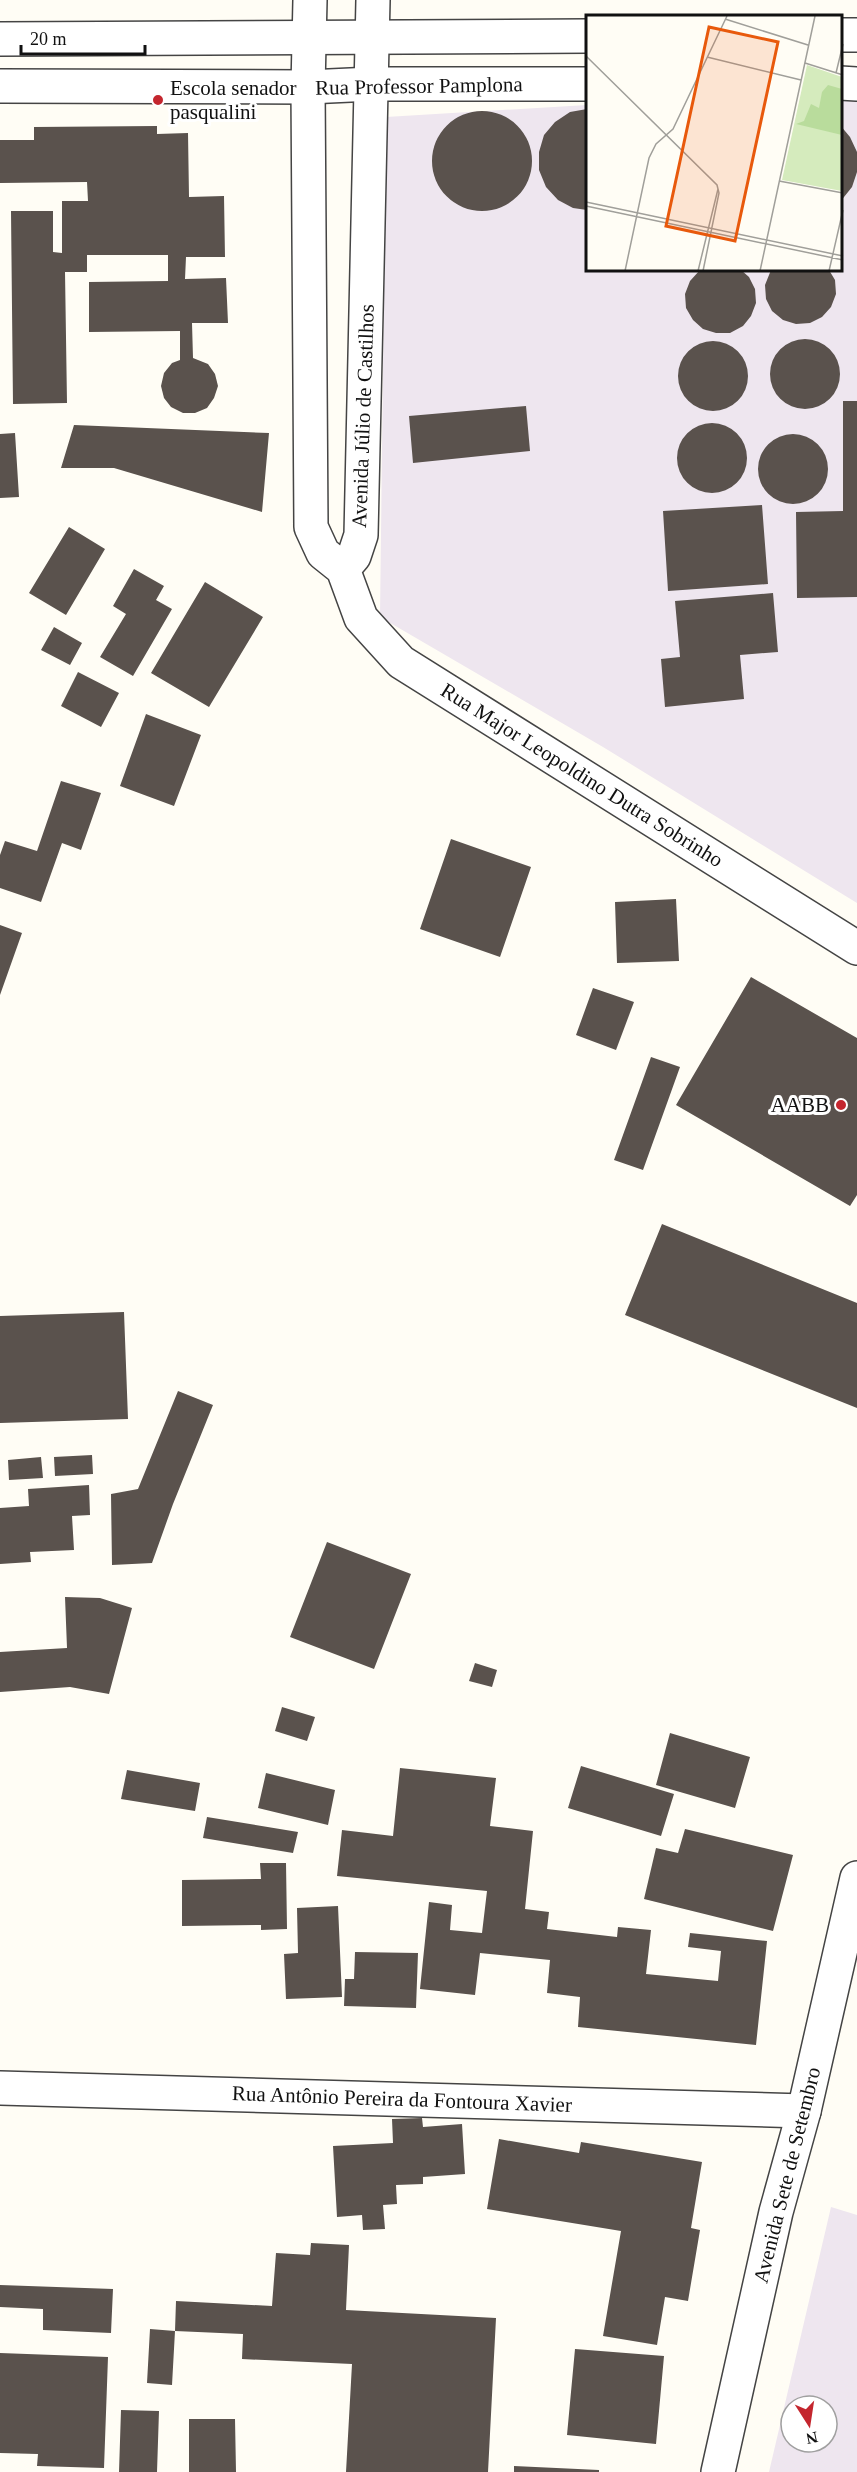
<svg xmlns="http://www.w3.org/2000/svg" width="857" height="2472" viewBox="0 0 857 2472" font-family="Georgia,serif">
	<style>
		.industrial { fill: #eee6ef; fill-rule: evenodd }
		.building { fill: #5a524d }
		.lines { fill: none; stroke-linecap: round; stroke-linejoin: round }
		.minor-casing { stroke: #444; stroke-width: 36 }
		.tertiary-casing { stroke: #444; stroke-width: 36 }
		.minor { stroke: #fff; stroke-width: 33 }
		.tertiary { stroke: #fff; stroke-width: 33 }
		.poi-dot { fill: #c4262e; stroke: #fff; stroke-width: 2 }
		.labels { text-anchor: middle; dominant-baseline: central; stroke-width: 6; stroke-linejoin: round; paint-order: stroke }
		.street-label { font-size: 21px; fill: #111; stroke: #fff }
		.poi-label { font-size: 21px; fill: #111; stroke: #fff; text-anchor: start }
		.inset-road { fill: none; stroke: #a09f9a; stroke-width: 1.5 }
		.view { fill: #e8590c; fill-opacity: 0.15; stroke: #e8590c; stroke-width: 3 }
		.inset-edge { fill: none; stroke: #111; stroke-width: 3 }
	</style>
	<rect width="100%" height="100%" fill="#fffdf5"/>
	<!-- industrial -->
	<path class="industrial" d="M841 93H857V903L603 747 380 617 386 117 587 105V270H840Z
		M831 2207 857 2215V2472H769ZM791 2406H827V2442H791Z"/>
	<!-- building -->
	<path class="building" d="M587 109V210L573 208 558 200 546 187 539 170V152L544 135 555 122 570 112Z
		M432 161a50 50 0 1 1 100 0a50 50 0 1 1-100 0Z
		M840 125 850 137 857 152V172L852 187 840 202Z
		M157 126V134L188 133 189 197 224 196 225 257H186L185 279 226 278 228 323H192L193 358 208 364 215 374 218 386 214 398 207 408 195 413H183L171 407 164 398 161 386 164 373 172 363 180 360V331L89 332V282L168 281V255H87V272H65L67 403 13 404 11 211H53V252L62 253V201H88L87 182 0 183V140H34V127Z
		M700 270H741L749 277 755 289 756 303 751 316 743 326 730 333H716L703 329 693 320 686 308 685 294 690 281Z
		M771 270H829L835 280 836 294 831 307 822 317 810 323 796 324 783 320 772 311 766 299 765 285Z
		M770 374a35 35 0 1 1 70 0a35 35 0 1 1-70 0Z
		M678 376a35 35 0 1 1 70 0a35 35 0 1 1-70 0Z
		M843 401H857V597L797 598 796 512 843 511Z
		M526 406 530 451 413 463 409 416Z
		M677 458a35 35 0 1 1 70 0a35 35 0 1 1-70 0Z
		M74 425 269 433 262 512 114 468H61Z
		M15 433 19 497 0 498V434Z
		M758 469a35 35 0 1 1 70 0a35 35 0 1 1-70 0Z
		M762 505 768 584 668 591 663 511Z
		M69 527 105 549 66 615 29 593Z
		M134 569 164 586 156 600 172 609 133 676 100 657 126 614 113 606Z
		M205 582 263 617 209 707 151 673Z
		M773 593 778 652 740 655 744 699 665 707 661 659 680 657 675 601Z
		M54 627 82 643 70 665 41 650Z
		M78 672 119 693 101 727 61 706Z
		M146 714 201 735 174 806 120 786Z
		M61 781 101 793 81 850 62 843 41 902 0 888V855L5 841 37 851Z
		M451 839 531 867 500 957 420 929Z
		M676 899 679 961 617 963 615 902Z
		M0 925 22 933 0 995Z
		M751 977 857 1038V1195L850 1206 676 1105Z
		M593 988 634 1002 616 1050 576 1035Z
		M651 1057 680 1067 643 1170 614 1160Z
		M662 1224 857 1303V1408L625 1315Z
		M124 1312 128 1419 0 1423V1316Z
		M178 1391 213 1405 173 1504 152 1563 112 1565 111 1494 138 1489Z
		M92 1455 93 1474 55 1476 54 1457Z
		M41 1457 43 1478 9 1480 8 1460Z
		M89 1485 90 1515 72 1516 74 1550 30 1552 31 1562 0 1564V1508L29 1506 28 1489Z
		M327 1542 411 1574 374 1669 290 1637Z
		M65 1597 100 1598 132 1608 109 1694 70 1687 0 1692V1652L67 1648Z
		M475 1663 497 1670 492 1687 469 1681Z
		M282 1707 315 1717 307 1741 275 1731Z
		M670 1733 750 1757 735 1808 656 1785Z
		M581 1766 674 1794 661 1836 568 1808Z
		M400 1768 496 1778 490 1826 533 1831 525 1909 549 1912 547 1929 617 1937 618 1927 651 1930 646 1974 718 1981 721 1951 688 1947 690 1933 767 1941 756 2045 578 2027 580 1997 547 1993 550 1960 480 1953 475 1995 420 1989 429 1902 452 1905 450 1930 482 1933 487 1891 337 1876 342 1830 393 1836Z
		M127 1770 200 1783 195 1811 121 1799Z
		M266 1773 335 1790 328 1825 258 1808Z
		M207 1817 298 1832 293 1853 203 1838Z
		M685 1829 793 1855 773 1931 644 1899 656 1848 678 1853Z
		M260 1863H286L287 1929 261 1930V1925L182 1926V1880L261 1879Z
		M338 1906 342 1997 286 1999 284 1954 298 1953 297 1908Z
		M355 1952 418 1953 416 2008 344 2006 345 1979H354Z
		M422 2118 423 2127 462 2124 465 2174 423 2177V2184L396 2185 397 2204 383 2205 385 2229 363 2230 362 2215 337 2217 333 2146 393 2143 392 2119Z
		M499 2139 579 2153 581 2142 702 2162 691 2228 700 2230 688 2301 665 2297 657 2345 603 2336 621 2231 487 2209Z
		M311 2243 349 2245 346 2310 496 2318 488 2472H346L352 2364 242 2359 243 2334 175 2331 172 2385 147 2383 150 2329 175 2331 176 2301 272 2306 276 2253 310 2255Z
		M0 2285 113 2289 111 2333 43 2330V2309L0 2307Z
		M575 2349 664 2356 656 2444 567 2435Z
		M0 2353 108 2357 104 2468 37 2466 38 2454 0 2453Z
		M121 2410 159 2411 157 2472H119Z
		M189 2419H235L236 2472H189Z
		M514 2466 599 2470V2472H514Z"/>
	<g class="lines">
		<defs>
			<path id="minor" d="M840 35H857
				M0 39 587 36
				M840 83 857 84
				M0 86 308 87 372 84H587
				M0 2088 804 2111"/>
			<path id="tertiary" d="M310 0 308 87 311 527 323 553 343 569
				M343 569 361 618 401 662 857 948
				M343 569 354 556 361 535 373 0
				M718 2472 776 2212 804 2111 857 1878"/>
		</defs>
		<!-- minor casing -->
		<use href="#minor" class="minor-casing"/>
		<!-- tertiary casing -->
		<use href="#tertiary" class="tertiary-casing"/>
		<!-- minor -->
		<use href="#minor" class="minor"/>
		<!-- tertiary -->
		<use href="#tertiary" class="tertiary"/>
	</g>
	<!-- markers -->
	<g class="poi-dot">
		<circle cx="158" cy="100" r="6"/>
		<circle cx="841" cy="1105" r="6"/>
	</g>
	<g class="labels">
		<!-- street labels -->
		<g class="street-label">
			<text transform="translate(419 86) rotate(-1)">Rua Professor Pamplona</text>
			<text transform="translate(363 416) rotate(-88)">Avenida Júlio de Castilhos</text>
			<text transform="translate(582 775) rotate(32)">Rua Major Leopoldino Dutra Sobrinho</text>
			<text transform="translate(402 2099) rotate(2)">Rua Antônio Pereira da Fontoura Xavier</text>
			<text transform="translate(787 2175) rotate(-76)">Avenida Sete de Setembro</text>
		</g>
		<!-- poi labels -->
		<g class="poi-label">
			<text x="170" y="88">Escola senador<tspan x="170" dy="24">pasqualini</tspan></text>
			<text x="829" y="1105" text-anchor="end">AABB</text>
		</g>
	</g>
	<!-- overview -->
	<g transform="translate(586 15)">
		<rect width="256" height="256" fill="#fffdf5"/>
		<path d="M221 50 256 62V176L196 165Z" fill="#d5ebbd"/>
		<path d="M242 70 256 74V120L210 109 218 106 225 89 233 93 236 77Z" fill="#b9dc9c"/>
		<path class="inset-road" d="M139 4 222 30M0 41 131 170 133 178 117 256M121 42 215 65M219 48 257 60M250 58 257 29M193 166 257 178M0 187 257 241M0 191 257 245M39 256 63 143 70 129 87 114 141 1M112 256 132 174M174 256 229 1M243 256 257 195"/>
		<path class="view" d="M123 12 192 27 149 226 80 211Z"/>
		<rect width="256" height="256" class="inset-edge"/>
	</g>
	<!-- north arrow -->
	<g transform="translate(809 2424) rotate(168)"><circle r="28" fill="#ffffff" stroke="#a0a0a0" stroke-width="1.5"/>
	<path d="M0-4.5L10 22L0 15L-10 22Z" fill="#c4262e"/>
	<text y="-9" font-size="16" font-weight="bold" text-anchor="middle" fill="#111111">N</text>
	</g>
	<!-- scale -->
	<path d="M21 45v9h124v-9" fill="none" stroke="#111111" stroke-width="3"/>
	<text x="30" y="45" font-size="18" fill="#111111" stroke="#ffffff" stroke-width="4.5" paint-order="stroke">20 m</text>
</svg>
